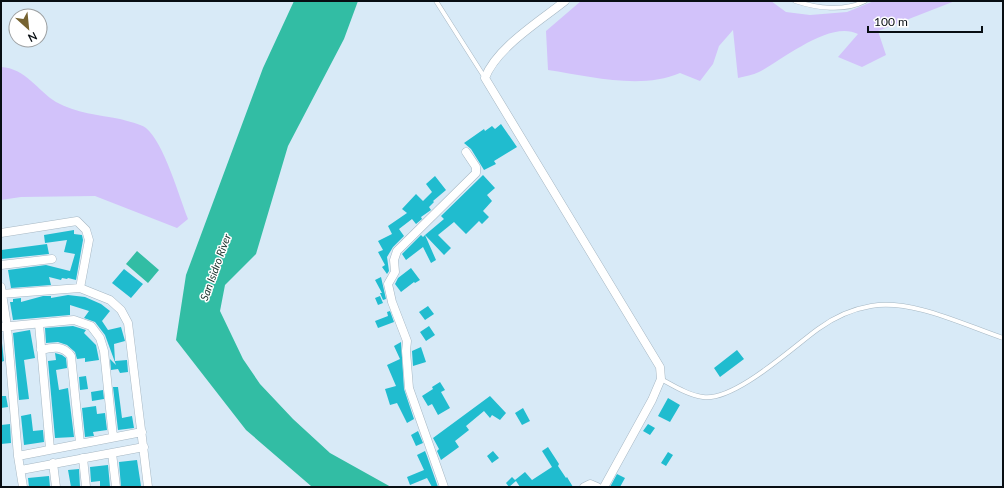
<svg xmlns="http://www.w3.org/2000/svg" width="1004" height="488" viewBox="0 0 1004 488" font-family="Lato,sans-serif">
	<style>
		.green { fill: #d2c2fa }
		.water { fill: #32bda4 }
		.building { fill: #20bccf }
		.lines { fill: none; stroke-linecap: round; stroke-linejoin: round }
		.lane-casing { stroke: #a7b8c4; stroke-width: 5 }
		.street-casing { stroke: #a7b8c4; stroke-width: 9 }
		.lane { stroke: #fff; stroke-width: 4 }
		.street { stroke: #fff; stroke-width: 8 }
		.labels { text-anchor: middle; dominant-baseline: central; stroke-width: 3; stroke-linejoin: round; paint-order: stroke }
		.water-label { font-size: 11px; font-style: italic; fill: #203731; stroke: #fff }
	</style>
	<rect width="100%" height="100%" fill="#d8eaf7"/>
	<!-- green -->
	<path class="green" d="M581 1H771L786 12 810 15 847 12 874 1H955L878 31 886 55 862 67 838 57 858 34C830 20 784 59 759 72 753 75 745 76 738 78L733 30 719 46 713 64 700 81 680 73C641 90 589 76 548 70L546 31Z
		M1 67C25 68 38 91 56 102 76 113 99 115 120 119 127 121 141 124 146 128 164 143 179 196 188 219L177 228 95 196 21 197 1 200Z"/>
	<!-- water -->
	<path class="water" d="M294 1H358L344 39 288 146 256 254 225 285 220 311 243 359 260 384 293 419 330 453 391 487 311 486 246 430 176 340 186 275 263 68Z
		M137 251 159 270 148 283 126 264Z"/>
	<!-- building -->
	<path class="building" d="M501 124 517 147 494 161 496 164 484 170 471 149 464 143 484 129 485 131 492 126 495 129Z
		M483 175 495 188 487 195 492 201 483 211 489 217 482 224 479 221 466 234 454 222 438 235 451 248 444 255 425 235 444 219 441 216Z
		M435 176 446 190 433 201 434 202 429 207 431 210 421 217 422 219 416 224 412 219 399 229 404 236 393 247 387 257 389 271 387 274 382 267 385 265 378 252 383 250 378 241 392 234 388 226 407 213 402 209 416 194 423 201 432 192 426 184Z
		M74 230V234L82 235 83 240 76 280 68 278 67 279 62 278 61 280 49 277 51 285 11 288 8 270 46 265 70 271 75 254 64 252 67 240 45 243 44 235Z
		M421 235 423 237 425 235 436 260 431 263 423 247 406 260 402 254Z
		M47 244 49 254 1 259V250Z
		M411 268 420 280 415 283 414 282 401 292 395 284 398 278Z
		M124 269 143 284 131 298 112 283Z
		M381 277 386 299 383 300 380 293H382L375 280Z
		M68 295 85 297 101 304 110 311 102 321 108 330 121 327 125 341 114 344 115 361 127 360 128 372 120 373 118 369 111 370 110 359 116 365 105 335 95 322 84 318 89 311 70 305V315L13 320 10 302H13V299L21 298V302L43 296H51V298Z
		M380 296 383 303 378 305 375 298Z
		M428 306 434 314 425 320 419 312Z
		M390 311 394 322 378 328 375 321 388 316 387 312Z
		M73 326 86 330 84 333 96 345 99 360 85 362V358L77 359 75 352 67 345 58 342 46 343 45 328Z
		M429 326 435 335 426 341 420 332Z
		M30 330 35 358 24 360 29 399 19 400 13 333Z
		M1 334 4 361 1 362Z
		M401 342 404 389 414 419 407 423 397 403 390 405 385 389 396 386 387 365 400 359 394 346Z
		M421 347 426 362 413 366 412 351Z
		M737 350 744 359 720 377 714 368Z
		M55 353 62 355 66 358 67 368 56 370 59 390 68 388 74 437 55 438 48 361 56 360Z
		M86 376 88 389 80 390 79 377Z
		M440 382 445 390 441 392 450 408 438 415 432 404 428 406 422 396 433 389 432 387Z
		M113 387H118L122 418 132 416 134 428 118 430Z
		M103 390 104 399 92 401 91 392Z
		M1 396H6L8 407 1 408Z
		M490 396 506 413 500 420 492 415 490 418 484 411 466 426 469 430 455 441 459 447 441 460 437 451 439 449 433 438Z
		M668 398 680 405 670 422 658 416Z
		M96 406 97 414 105 413 107 430 93 432 94 436 85 437 82 408Z
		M523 408 530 421 522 425 515 413Z
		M31 414 33 431 43 430 44 442 24 445 21 416Z
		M10 424 11 443 1 444V425Z
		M648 424 655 428 650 435 643 431Z
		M418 431 423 443 416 446 411 435Z
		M548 447 559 464 558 466 566 478 567 477 573 487H520L516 481 509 487 506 483 512 477 515 480 525 472 532 480 552 467 542 451Z
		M425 451 427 456 438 487H432L427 478 410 485 407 477 424 470 417 455Z
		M493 451 499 458 492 463 487 456Z
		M668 452 673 455 666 466 661 463Z
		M137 460 141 486 121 487 119 462Z
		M108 465 110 487H100V481L91 482 90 467Z
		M79 469 80 487H71L68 470Z
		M617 474 625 478 620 487H610Z
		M49 476 50 487H29L28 478Z"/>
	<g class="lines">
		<defs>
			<path id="lane" d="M436 1 485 78
				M795 1C816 8 844 12 865 1
				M661 379C674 386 688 395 703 397 734 402 793 347 818 329 833 318 853 309 871 306 913 299 964 325 1003 338"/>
			<path id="street" d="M565 1C540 21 496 48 485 78L660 367 661 379 652 400 604 487
				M1 233 77 221 86 230 89 240 80 288
				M1 265 52 259
				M1 287 7 326 18 456 23 487
				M1 294 80 288 110 300 121 310 128 323 148 487
				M39 324 50 449
				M1 327 74 320 91 326 100 338 104 351 113 437
				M41 350C53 347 63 345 71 356L80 443
				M112 453 116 487
				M18 456 142 432
				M83 458 86 487
				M53 463 56 487
				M21 470 144 447
				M444 487 409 388 406 351 407 341 392 302 388 284 395 272 394 260 397 251 476 173V167L466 152
				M584 487 590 484 597 487"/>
		</defs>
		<!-- lane casing -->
		<use href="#lane" class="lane-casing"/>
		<!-- street casing -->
		<use href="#street" class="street-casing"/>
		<!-- lane -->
		<use href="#lane" class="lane"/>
		<!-- street -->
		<use href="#street" class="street"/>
	</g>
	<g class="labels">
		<!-- water labels -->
		<g class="water-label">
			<text transform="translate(215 267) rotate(-70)">San Isidro River</text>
		</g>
	</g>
	<!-- border -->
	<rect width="1004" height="488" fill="none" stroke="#080e13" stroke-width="4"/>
	<!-- north arrow -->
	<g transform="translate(28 28) rotate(153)"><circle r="19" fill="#ffffff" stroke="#9c9fa1"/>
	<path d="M0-3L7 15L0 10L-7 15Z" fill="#766331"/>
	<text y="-6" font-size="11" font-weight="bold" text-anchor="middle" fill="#080e13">N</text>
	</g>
	<!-- scale -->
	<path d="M868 26v6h114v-6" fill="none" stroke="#080e13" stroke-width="2"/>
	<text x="874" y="26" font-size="12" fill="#080e13" stroke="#ffffff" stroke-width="3" paint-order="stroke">100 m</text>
</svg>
